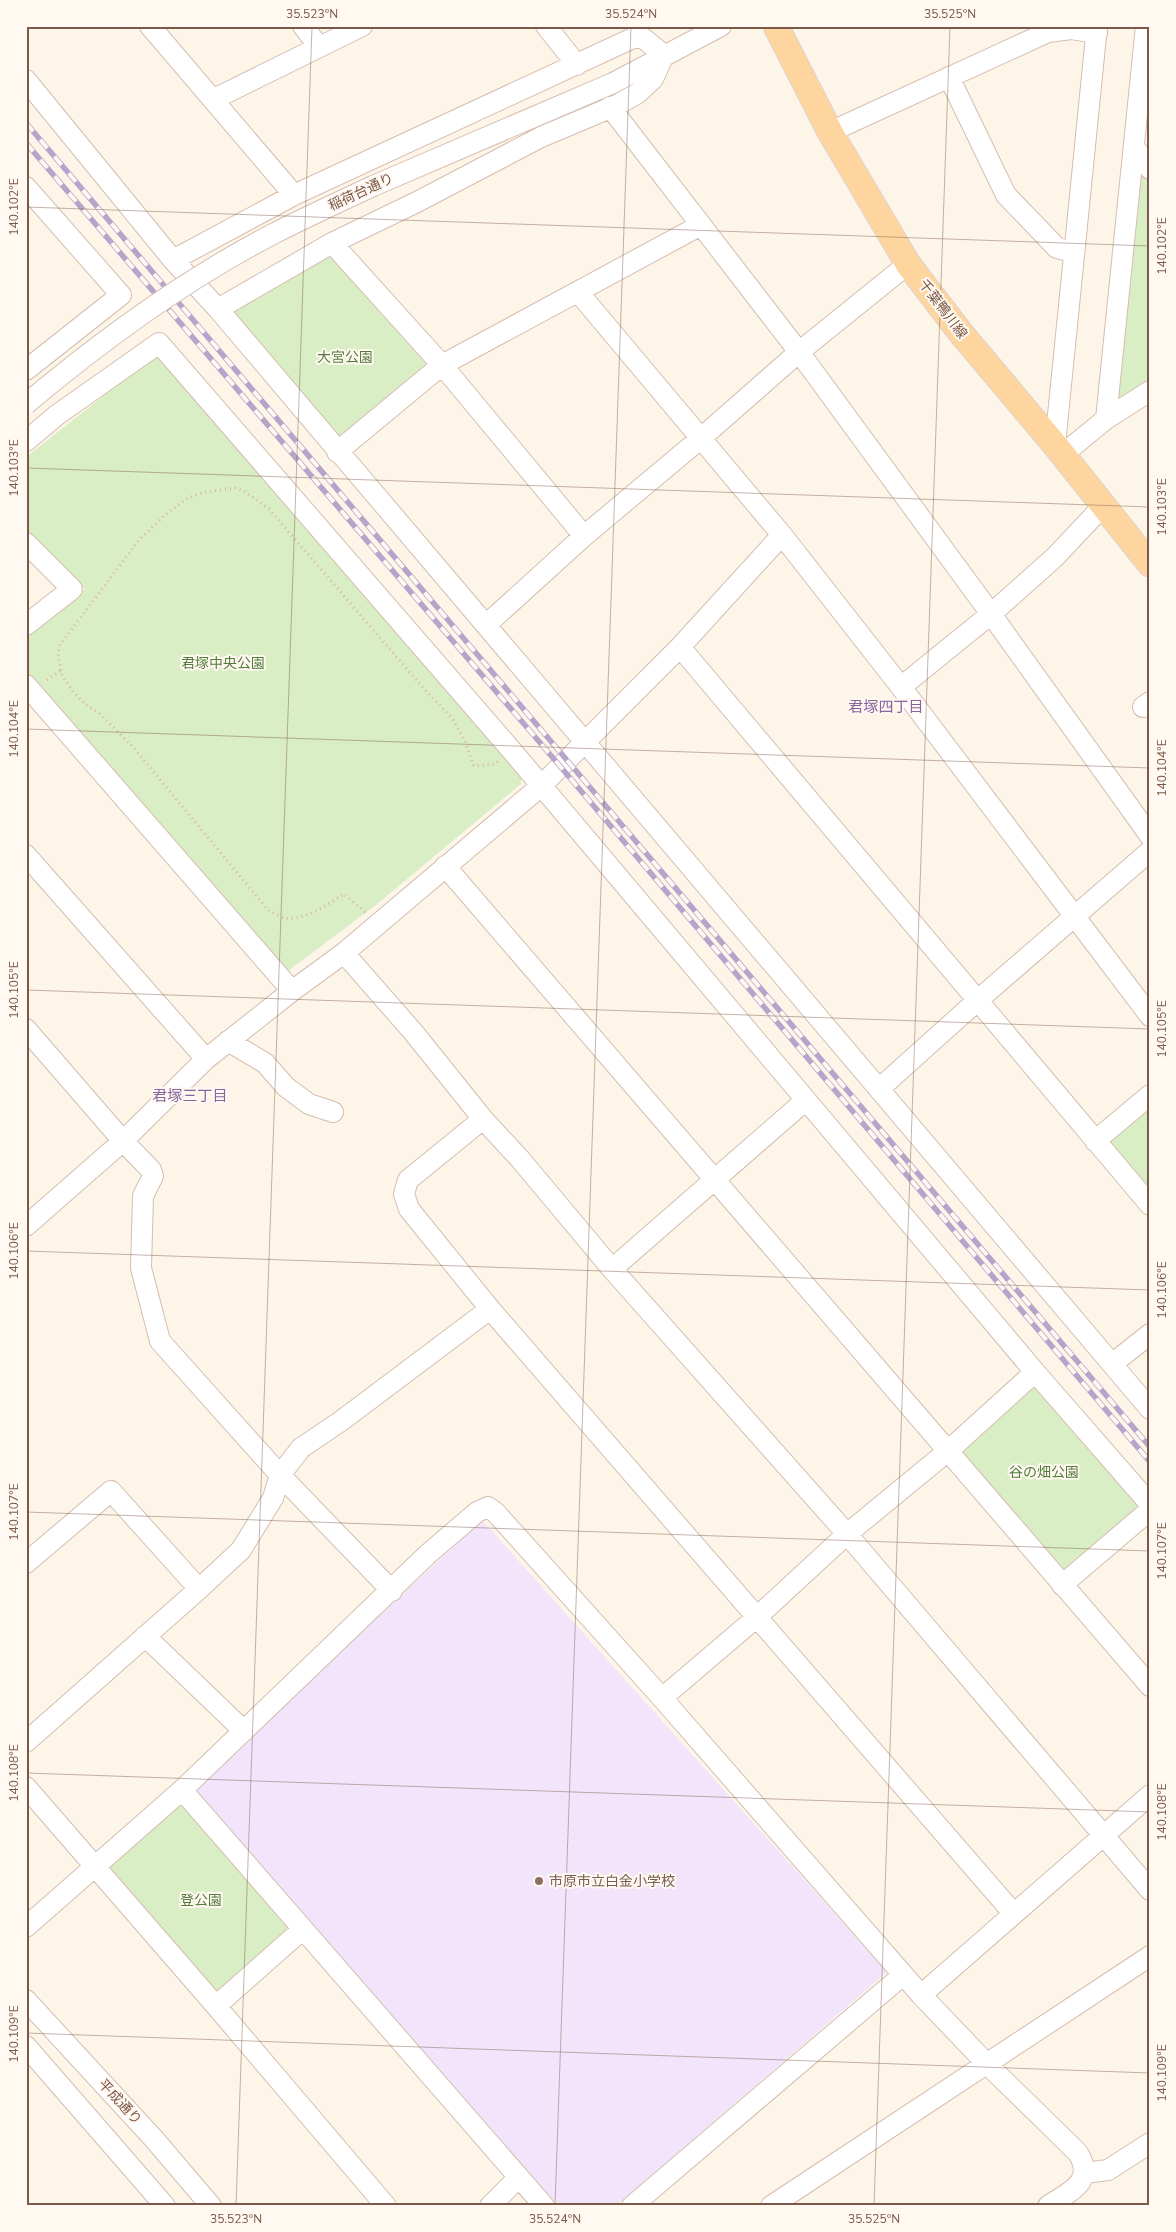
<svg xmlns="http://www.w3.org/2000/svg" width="1176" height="2232" viewBox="0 0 1176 2232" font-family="'Nunito Sans','Noto Sans JP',sans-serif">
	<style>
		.education { fill: #f2e5fb }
		.green { fill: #d9eec5 }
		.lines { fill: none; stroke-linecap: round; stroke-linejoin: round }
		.minor-casing { stroke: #d5bdb0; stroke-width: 22 }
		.major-casing { stroke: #ddd4d0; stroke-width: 27 }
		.path { stroke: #dcb3a0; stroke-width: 3; stroke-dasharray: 1 4; stroke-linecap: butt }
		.minor { stroke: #fff; stroke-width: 20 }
		.major { stroke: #ffd59f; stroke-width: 25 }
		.rail-casing { stroke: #b6a5cb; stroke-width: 5.5 }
		.rail { stroke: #fff9f1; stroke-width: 4; stroke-dasharray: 11; stroke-linecap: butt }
		.minor-bridge-casing { stroke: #d5bdb0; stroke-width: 22; stroke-linecap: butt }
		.minor-bridge { stroke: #fff; stroke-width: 20 }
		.ticks { fill: none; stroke: #7c5849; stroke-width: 1; stroke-opacity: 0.45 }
		.education-dot { fill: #8d6e63; stroke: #fff9f1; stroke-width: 2 }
		.labels { text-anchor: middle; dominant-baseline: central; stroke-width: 4; stroke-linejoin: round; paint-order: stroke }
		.street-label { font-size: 14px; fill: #7c5849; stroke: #fff9f1 }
		.park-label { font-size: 14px; fill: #547d3d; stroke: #fff9f1 }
		.education-label { font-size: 14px; fill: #785e54; stroke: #fff9f1; text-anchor: start }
		.neighbourhood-label { font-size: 15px; fill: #88659f; stroke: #fff9f1 }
		.neatline { fill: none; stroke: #7c5849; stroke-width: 2 }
		.ticks-label { font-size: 12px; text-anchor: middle; fill: #7c5849 }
	</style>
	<rect width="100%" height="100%" fill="#fef5e9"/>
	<!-- education -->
	<path class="education" d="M482 1520 887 1972 616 2206H559L193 1790Z"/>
	<!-- green -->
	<path class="green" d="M1135 148 1150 169V388L1106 419Z
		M332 243 442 365 337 452 218 309Z
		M153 357H163L521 778V784L376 905 288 971 26 672V636L85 589 26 533V457Z
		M1150 1105V1193L1110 1147 1111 1138Z
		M1030 1387 1041 1389 1138 1504V1512L1069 1571 1061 1570 964 1457V1449Z
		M182 1790 303 1929 216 2006 95 1866Z"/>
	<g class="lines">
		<defs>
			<path id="minor" d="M150 26 294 195
				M303 26 319 47
				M546 26 577 65
				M949 77 1006 195 1057 248 1074 252
				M26 80 173 260 218 309 1150 1409
				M214 99 362 26
				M610 107 799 352 991 614 1150 836
				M830 132 1048 32 1071 29 1097 33
				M1135 148 1150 169
				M373 186 613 83 721 26
				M26 187 121 295 26 370
				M332 243 442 365 584 536
				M173 260 294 195 633 38H643L664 55 653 79 638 93 617 105 541 137 417 202 332 243 218 309
				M578 292 782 535 901 687 1150 1016
				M1106 419 1146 26
				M26 441 57 415 159 343 513 752 1035 1372 1150 1504
				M1055 445 1097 26
				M337 452 442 365 701 225
				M1062 455 1106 419 1150 391
				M26 543 72 589 26 625
				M486 625 584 536 700 439 799 352 908 264
				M680 647 1150 1205
				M26 685 292 991
				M901 687 991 614 1055 557 1103 506
				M1143 707 1150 702
				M26 855 206 1059
				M445 866 1150 1686
				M344 953 414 1033 483 1119 520 1159 612 1269 847 1534 1150 1890
				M26 1029 123 1141 151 1170 153 1176 143 1196 141 1268 160 1341 280 1475 392 1591
				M228 1041 265 1063 286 1087 309 1104 333 1112
				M879 1089 978 1000 1150 851
				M483 1119 408 1180 404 1194 409 1209 490 1309 1014 1914
				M1095 1141 1150 1095
				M26 1226 123 1141 206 1059 292 991 344 953 541 786 680 647 782 535
				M612 1269 806 1100
				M1112 1364 1150 1334
				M26 1563 111 1491 199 1589 241 1550 273 1498 280 1475 301 1448 341 1421 490 1309
				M1062 1585 1150 1510
				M145 1636 244 1731
				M662 1698 757 1617 847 1534 948 1451 1035 1372
				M26 1742 199 1589
				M26 1787 216 2006 386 2206
				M182 1790 544 2206
				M26 1927 182 1790 428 1554 477 1512 488 1507 496 1513 662 1698 921 1995 986 2063 1078 2153C1096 2182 1069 2192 1048 2206
				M921 1995 1150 1795
				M26 2000 154 2139 211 2206
				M216 2006 303 1929
				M26 2046 165 2206
				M1085 2173 1108 2170 1150 2143
				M490 2206 519 2177
				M632 2206 903 1975
				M771 2206 1150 1956"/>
			<path id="major" d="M776 26 830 132 908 264 960 332 1055 445 1150 564"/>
		</defs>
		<!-- minor casing -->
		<use href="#minor" class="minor-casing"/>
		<!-- major casing -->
		<use href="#major" class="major-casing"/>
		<!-- path -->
		<path class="path" d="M47 680 61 670
			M365 912 344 894C328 904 306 921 285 918 279 917 272 912 267 909L134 748 99 713 86 705 73 692 62 675 58 653 60 645 139 540 166 514 188 498 205 492 235 488 244 491 269 509 425 690 452 718 465 741 474 766 495 764 498 761"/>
		<!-- minor -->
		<use href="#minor" class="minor"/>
		<!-- major -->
		<use href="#major" class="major"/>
		<defs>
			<path id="rail" d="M26 123 1150 1447
				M26 143 548 752 1150 1462"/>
		</defs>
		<!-- rail casing -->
		<use href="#rail" class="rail-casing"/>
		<!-- rail -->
		<use href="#rail" class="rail"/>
		<defs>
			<path id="minor-bridge" d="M26 404C101 341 186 279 273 234 306 217 339 202 373 186"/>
		</defs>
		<!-- minor-bridge casing -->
		<use href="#minor-bridge" class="minor-bridge-casing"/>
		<!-- minor-bridge -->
		<use href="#minor-bridge" class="minor-bridge"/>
	</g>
	<!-- ticks -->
	<path class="ticks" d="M26 207 1150 246M26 468 1150 507M26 729 1150 768M26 990 1150 1029M26 1251 1150 1290M26 1512 1150 1551M26 1773 1150 1812M26 2033 1150 2073M236 2206 312 26M555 2206 631 26M874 2206 950 26"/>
	<!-- markers -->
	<circle class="education-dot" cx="539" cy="1881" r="5"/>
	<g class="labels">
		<!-- street labels -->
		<g class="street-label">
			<text transform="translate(361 192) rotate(-25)">稲荷台通り</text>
			<text transform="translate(943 309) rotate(53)">千葉鴨川線</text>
			<text transform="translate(120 2102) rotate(47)">平成通り</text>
		</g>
		<!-- park labels -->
		<g class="park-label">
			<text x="345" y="357">大宮公園</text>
			<text x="223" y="663">君塚中央公園</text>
			<text x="1044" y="1472">谷の畑公園</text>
			<text x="201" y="1900">登公園</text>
		</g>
		<!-- education labels -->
		<g class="education-label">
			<text x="549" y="1881">市原市立白金小学校</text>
		</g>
		<!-- neighbourhood labels -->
		<g class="neighbourhood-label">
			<text x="886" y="707">君塚四丁目</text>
			<text x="190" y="1096">君塚三丁目</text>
		</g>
	</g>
	<!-- border -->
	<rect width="1176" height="2232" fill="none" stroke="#fff9f1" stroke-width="55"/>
	<rect x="28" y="28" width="1120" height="2176" class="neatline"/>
	<g class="ticks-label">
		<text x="312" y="18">35.523°N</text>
		<text x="631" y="18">35.524°N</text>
		<text x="950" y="18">35.525°N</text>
		<text transform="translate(14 207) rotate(-90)" y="4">140.102°E</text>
		<text transform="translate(1162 246) rotate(-90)" y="4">140.102°E</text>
		<text transform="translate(14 468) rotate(-90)" y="4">140.103°E</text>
		<text transform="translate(1162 507) rotate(-90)" y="4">140.103°E</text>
		<text transform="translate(14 729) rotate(-90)" y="4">140.104°E</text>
		<text transform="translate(1162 768) rotate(-90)" y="4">140.104°E</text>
		<text transform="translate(14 990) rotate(-90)" y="4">140.105°E</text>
		<text transform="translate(1162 1029) rotate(-90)" y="4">140.105°E</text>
		<text transform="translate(14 1251) rotate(-90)" y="4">140.106°E</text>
		<text transform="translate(1162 1290) rotate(-90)" y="4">140.106°E</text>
		<text transform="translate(14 1512) rotate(-90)" y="4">140.107°E</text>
		<text transform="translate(1162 1551) rotate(-90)" y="4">140.107°E</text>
		<text transform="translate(14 1773) rotate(-90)" y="4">140.108°E</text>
		<text transform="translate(1162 1812) rotate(-90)" y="4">140.108°E</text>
		<text transform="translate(14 2034) rotate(-90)" y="4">140.109°E</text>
		<text transform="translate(1162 2073) rotate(-90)" y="4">140.109°E</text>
		<text x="236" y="2223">35.523°N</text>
		<text x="555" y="2223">35.524°N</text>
		<text x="874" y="2223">35.525°N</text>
	</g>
</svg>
